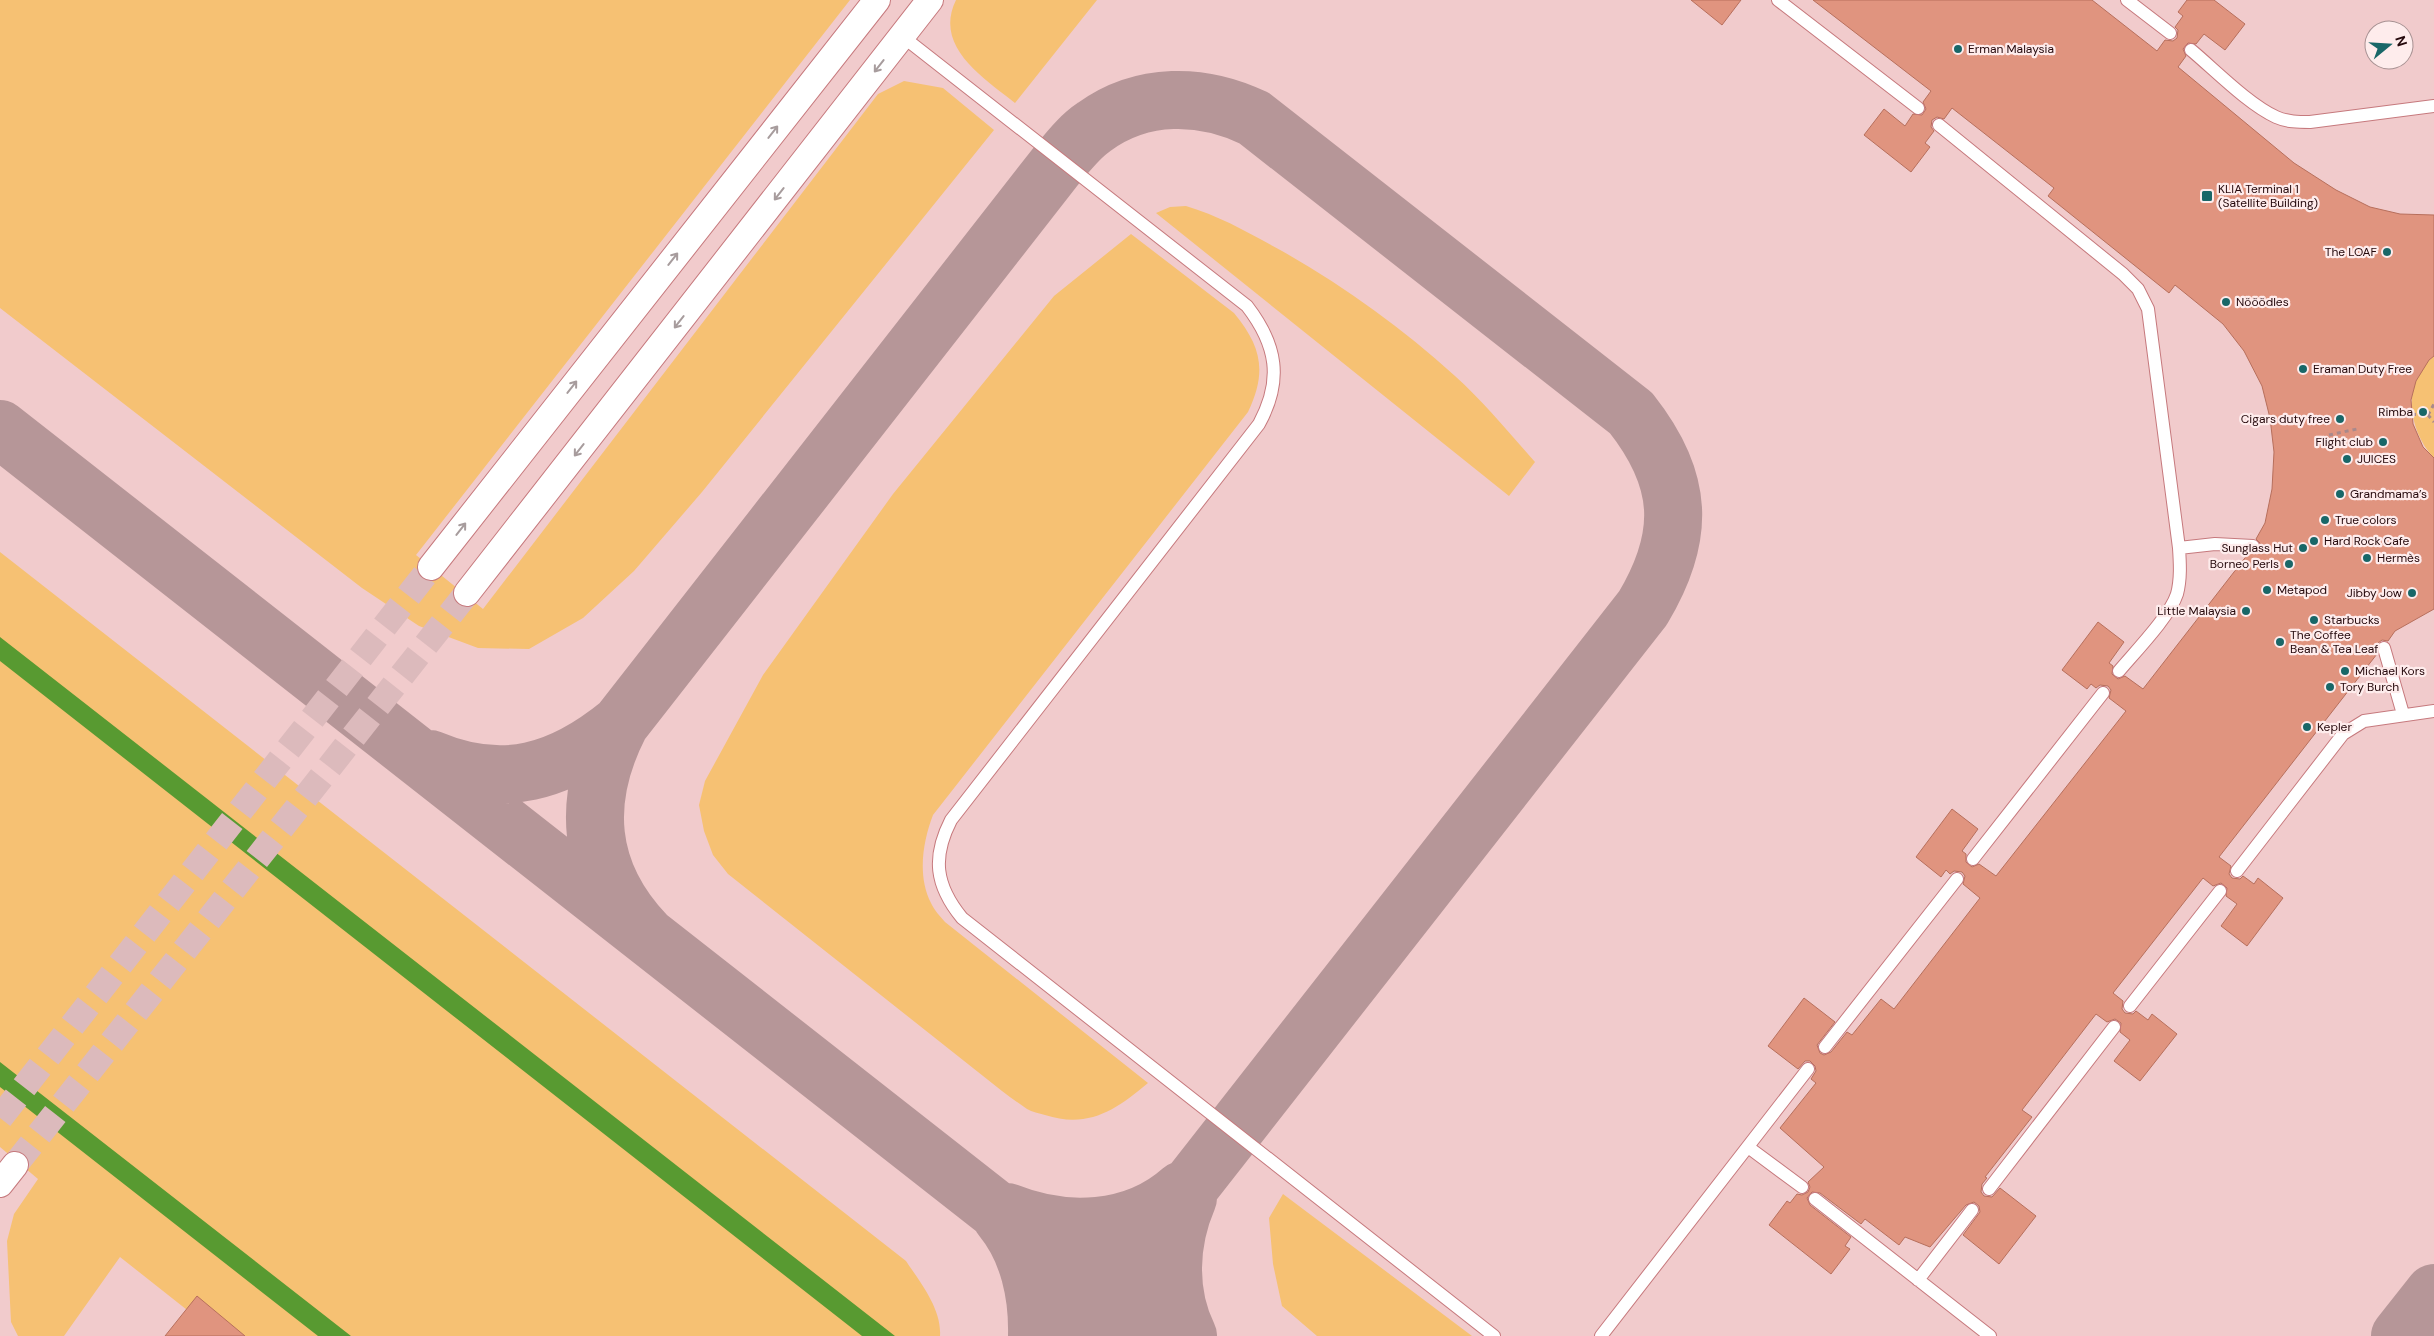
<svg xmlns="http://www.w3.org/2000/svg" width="2434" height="1336" viewBox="0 0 2434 1336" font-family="'DM Sans',sans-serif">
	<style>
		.built { fill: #f1cbcc; fill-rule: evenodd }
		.green { fill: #f6c173 }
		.water { fill: #589a31 }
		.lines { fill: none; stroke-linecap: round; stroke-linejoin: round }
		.taxiway { stroke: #b69698; stroke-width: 58 }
		.building { fill: #e0947f; stroke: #b76f5c }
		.street-tunnel { stroke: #dcbabc; stroke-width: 26; stroke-dasharray: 26 13; stroke-linecap: butt }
		.lane-casing { stroke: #c6797d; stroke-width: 14 }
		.street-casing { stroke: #c6797d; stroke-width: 28 }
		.path { stroke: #a9898b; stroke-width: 3; stroke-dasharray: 4 4; stroke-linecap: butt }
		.lane { stroke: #fff; stroke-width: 12 }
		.street { stroke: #fff; stroke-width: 26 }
		.oneway { stroke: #a79c9d }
		.poi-dot { fill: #196768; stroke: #feecec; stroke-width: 2 }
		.labels { text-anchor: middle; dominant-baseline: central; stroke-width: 4.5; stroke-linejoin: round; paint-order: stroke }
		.poi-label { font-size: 12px; fill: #24080b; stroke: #feecec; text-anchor: start }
	</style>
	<rect width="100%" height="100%" fill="#fcdadb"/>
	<!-- built -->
	<path class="built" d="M0 0H2434V1336H0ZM2374 30H2404V60H2374Z"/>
	<!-- green -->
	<path class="green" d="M0 0H850L416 555 483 609 878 94 904 81 943 88 994 130 702 492 634 571 583 618 529 649 478 648 419 626 362 588 0 308Z
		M956 0H1097L1015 103C984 78 933 47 956 0Z
		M1186 206C1220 216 1251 234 1282 251 1344 286 1402 328 1455 376 1484 402 1509 433 1535 462L1509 496 1156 213 1170 207Z
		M1131 234 1234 313C1262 347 1267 372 1248 412L933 815C923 841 917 876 931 903 934 910 940 916 945 922L1148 1083C1116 1110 1088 1129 1045 1115 1039 1113 1032 1112 1027 1109 1018 1103 1010 1097 1002 1091L728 874 713 855 704 831 699 805 705 781 763 675 893 494 1054 296Z
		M2434 356V458C2408 431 2401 382 2434 356Z
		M0 552 906 1261C920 1282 942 1309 940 1336H220L120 1257 64 1336H18L11 1322 7 1241 14 1214 38 1179 0 1147Z
		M1283 1194 1472 1336H1317L1282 1306 1273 1264 1269 1218Z"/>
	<!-- water -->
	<path class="water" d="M0 637 895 1336H862L0 661Z
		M0 1062 351 1336H318L0 1087Z"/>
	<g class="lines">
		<!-- taxiway -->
		<path class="taxiway" d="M0 429 1157 1336
			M430 759C503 790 561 772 620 724
			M646 935C586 872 581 800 620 724L1056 166C1068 152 1079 137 1094 127 1142 92 1202 93 1254 118L1631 413C1684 480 1686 536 1643 608L1073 1336
			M1188 1198C1169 1242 1167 1293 1188 1336
			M1007 1212C1064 1235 1134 1233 1182 1190
			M1002 1218C1029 1251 1038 1295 1037 1336
			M2400 1336 2434 1293"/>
	</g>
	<!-- building -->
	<path class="building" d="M1691 0H1741L1722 25Z
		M1813 0H2092L2157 51 2165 40 2173 41 2177 38 2178 30 2175 27 2183 16 2178 12 2187 0H2214L2245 24 2225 50 2204 34 2196 44 2188 43 2183 49 2186 56 2178 67 2294 163 2336 190 2370 207 2400 214 2434 215V356L2429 360 2416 381 2411 400 2413 424 2423 447 2434 458V609L2395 631 2388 641 2382 640 2378 643 2377 654 2219 857 2231 866 2229 874 2232 878 2240 879 2243 876 2254 884 2258 878 2283 898 2247 946 2221 926 2237 904 2226 896 2227 888 2221 883 2213 886 2203 878 2113 993 2123 1001 2122 1009 2125 1013 2133 1014 2136 1011 2148 1020 2152 1014 2177 1034 2140 1081 2114 1061 2130 1040 2120 1032 2121 1023 2115 1019 2107 1022 2096 1014 2022 1110 2032 1117 1985 1177 1987 1178 1982 1184 1981 1192 1984 1196 1992 1197 2000 1188 2036 1216 1999 1264 1963 1235 1980 1212 1979 1206 1974 1202 1966 1205 1930 1247 1905 1237 1899 1245 1865 1219 1861 1224 1820 1193 1812 1192 1807 1198 1810 1205 1851 1237 1845 1246 1850 1249 1831 1274 1769 1225 1787 1201 1790 1203 1797 1194 1802 1195 1808 1192 1810 1187 1808 1182 1824 1167 1780 1128 1816 1083 1811 1079 1816 1071 1815 1066 1810 1061H1805L1798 1069 1768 1046 1804 998 1835 1022 1817 1045 1820 1053 1824 1055 1831 1052 1847 1032 1852 1035 1881 999 1894 1009 1980 898 1963 884 1965 876 1962 872 1954 871 1950 874 1946 870 1941 877 1916 857 1952 809 1978 829 1962 851 1966 854V862L1972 867 1979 864 1996 876 2126 711 2109 698 2111 690 2108 686 2100 685 2096 688 2091 684 2087 689 2062 670 2098 622 2124 642 2109 663 2113 666 2112 674 2118 679 2125 676 2143 689 2248 554 2260 551V543L2256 539 2265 523 2272 489 2274 452 2270 418 2262 386 2244 351 2223 324 2175 285 2169 293 2048 196 2054 188 1952 108 1944 119 1937 117 1932 120 1931 127 1934 131 1925 143 1930 147 1911 172 1864 135 1884 109 1905 126 1913 114 1922 115 1926 109 1923 102 1931 91Z
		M197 1296 245 1336H165Z"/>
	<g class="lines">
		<!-- street-tunnel -->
		<path class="street-tunnel" d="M0 1118 431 567
			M15 1165 467 593"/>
		<defs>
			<path id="lane" d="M1778 0 1918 108
				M2127 0 2170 33
				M902 36 1247 306C1277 345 1283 380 1259 424L951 820C932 857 935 885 962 918L1494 1336
				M2191 50C2215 70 2248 104 2276 117 2287 122 2299 122 2310 122L2434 106
				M1939 125 2123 274 2138 289 2148 309 2179 548C2180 563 2181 579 2177 594 2170 616 2135 652 2119 671
				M2179 548 2215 544 2253 546
				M2384 648 2403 714
				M1973 859 2103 693
				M2237 871 2343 734 2364 721 2434 711
				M2130 1006 2220 891
				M1825 1047 1957 879
				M1748 1147 1802 1187
				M1989 1189 2114 1027
				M1815 1199 1990 1336
				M1918 1280 1972 1210
				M1601 1336 1808 1069"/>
			<path id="street" d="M431 567 877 0
				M467 593 930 0
				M0 1184 15 1165"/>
		</defs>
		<!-- lane casing -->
		<use href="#lane" class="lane-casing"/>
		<!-- street casing -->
		<use href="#street" class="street-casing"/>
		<!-- path -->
		<path class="path" d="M2380 413 2428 415 2434 422
			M2428 415 2434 404
			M2329 435 2357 429"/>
		<!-- lane -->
		<use href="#lane" class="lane"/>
		<!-- street -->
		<use href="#street" class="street"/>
	</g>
	<!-- one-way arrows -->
	<defs><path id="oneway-shaft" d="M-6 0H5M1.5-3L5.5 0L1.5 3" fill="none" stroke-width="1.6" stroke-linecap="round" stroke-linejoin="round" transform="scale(1.25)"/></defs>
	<g class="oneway">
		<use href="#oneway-shaft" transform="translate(879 66) rotate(128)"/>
		<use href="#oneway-shaft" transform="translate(773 132) rotate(-52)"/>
		<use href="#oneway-shaft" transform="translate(779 194) rotate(128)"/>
		<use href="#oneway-shaft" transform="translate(673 259) rotate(-52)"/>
		<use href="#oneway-shaft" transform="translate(679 322) rotate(128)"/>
		<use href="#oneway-shaft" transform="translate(572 387) rotate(-52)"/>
		<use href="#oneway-shaft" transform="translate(579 450) rotate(128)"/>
		<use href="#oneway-shaft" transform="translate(461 529) rotate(-52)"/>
	</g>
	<!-- markers -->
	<g class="poi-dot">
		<circle cx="1958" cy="49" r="5"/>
		<rect x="2201" y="190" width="12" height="12" rx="2.5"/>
		<circle cx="2387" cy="252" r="5"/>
		<circle cx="2226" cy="302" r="5"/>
		<circle cx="2303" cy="369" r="5"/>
		<circle cx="2423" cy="412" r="5"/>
		<circle cx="2340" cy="419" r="5"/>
		<circle cx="2383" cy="442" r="5"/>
		<circle cx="2347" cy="459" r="5"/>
		<circle cx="2340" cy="494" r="5"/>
		<circle cx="2325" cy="520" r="5"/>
		<circle cx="2314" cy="541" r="5"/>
		<circle cx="2303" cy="548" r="5"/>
		<circle cx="2367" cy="558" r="5"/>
		<circle cx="2289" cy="564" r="5"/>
		<circle cx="2267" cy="590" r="5"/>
		<circle cx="2412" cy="593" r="5"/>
		<circle cx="2246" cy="611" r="5"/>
		<circle cx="2314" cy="620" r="5"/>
		<circle cx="2280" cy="642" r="5"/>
		<circle cx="2345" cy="671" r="5"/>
		<circle cx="2330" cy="687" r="5"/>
		<circle cx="2307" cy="727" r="5"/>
	</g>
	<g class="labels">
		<!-- poi labels -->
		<g class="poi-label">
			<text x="1968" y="49">Erman Malaysia</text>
			<text x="2218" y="189">KLIA Terminal 1<tspan x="2218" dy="14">(Satellite Building)</tspan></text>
			<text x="2377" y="252" text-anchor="end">The LOAF</text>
			<text x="2236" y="302">Nööödles</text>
			<text x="2313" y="369">Eraman Duty Free</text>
			<text x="2413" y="412" text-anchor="end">Rimba</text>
			<text x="2330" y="419" text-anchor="end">Cigars duty free</text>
			<text x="2373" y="442" text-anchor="end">Flight club</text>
			<text x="2357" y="459">JUICES</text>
			<text x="2350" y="494">Grandmama’s</text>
			<text x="2335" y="520">True colors</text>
			<text x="2324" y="541">Hard Rock Cafe</text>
			<text x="2293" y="548" text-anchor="end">Sunglass Hut</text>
			<text x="2377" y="558">Hermès</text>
			<text x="2279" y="564" text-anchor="end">Borneo Perls</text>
			<text x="2277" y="590">Metapod</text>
			<text x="2402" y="593" text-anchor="end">Jibby Jow</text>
			<text x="2236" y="611" text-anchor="end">Little Malaysia</text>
			<text x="2324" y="620">Starbucks</text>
			<text x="2290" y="635">The Coffee<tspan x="2290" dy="14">Bean &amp; Tea Leaf</tspan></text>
			<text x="2355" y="671">Michael Kors</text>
			<text x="2340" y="687">Tory Burch</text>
			<text x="2317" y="727">Kepler</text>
		</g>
	</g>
	<!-- north arrow -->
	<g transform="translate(2389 45) rotate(72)"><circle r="24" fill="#feecec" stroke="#a79192"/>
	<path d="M0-4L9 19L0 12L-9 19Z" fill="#196768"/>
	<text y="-8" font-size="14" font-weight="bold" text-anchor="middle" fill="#24080b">N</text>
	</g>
</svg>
